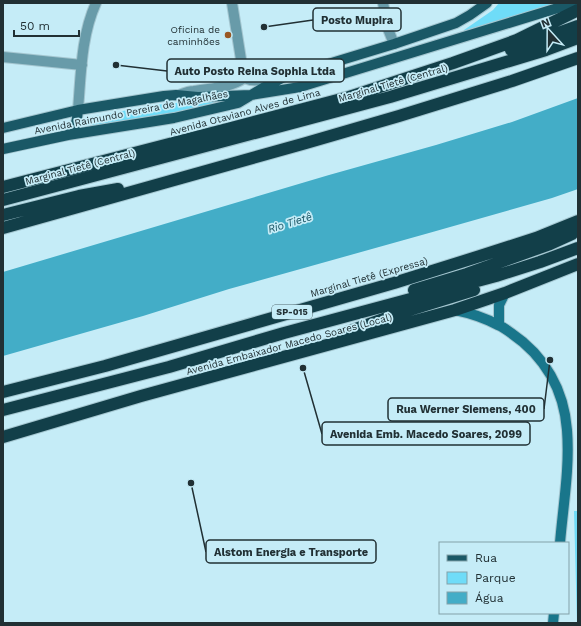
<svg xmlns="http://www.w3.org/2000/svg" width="581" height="626" viewBox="0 0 581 626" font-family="'Work Sans',sans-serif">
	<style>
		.green { fill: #6fdcf8 }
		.water { fill: #43adc7 }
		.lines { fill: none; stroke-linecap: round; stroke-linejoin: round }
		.street-casing { stroke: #a4c6d0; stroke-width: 12 }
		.secondary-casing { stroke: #a4c6d0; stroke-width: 12 }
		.primary-casing { stroke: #a4c6d0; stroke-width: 12 }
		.highway-casing { stroke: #a4c6d0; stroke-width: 14 }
		.street { stroke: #689ba9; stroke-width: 10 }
		.secondary { stroke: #19768b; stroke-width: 10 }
		.primary { stroke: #1a5866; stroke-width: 10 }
		.highway { stroke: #123f49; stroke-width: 12 }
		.poi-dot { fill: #995723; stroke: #c5ecf7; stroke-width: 1.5 }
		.labels { text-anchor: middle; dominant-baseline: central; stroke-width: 3.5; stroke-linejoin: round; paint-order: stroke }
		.shield { fill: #c5ecf7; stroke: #52686e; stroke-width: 1 }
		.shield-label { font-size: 9px; font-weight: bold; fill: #213034 }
		.poi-label { font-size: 10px; fill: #213034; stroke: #c5ecf7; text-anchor: end }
		.street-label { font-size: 10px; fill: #213034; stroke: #c5ecf7 }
		.water-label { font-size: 11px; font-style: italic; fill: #185362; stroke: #c5ecf7 }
		.leader { fill: none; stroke: #213034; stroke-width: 1.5 }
		.callout-dot { fill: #213034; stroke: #c5ecf7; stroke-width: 1.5 }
		.callout { fill: #c5ecf7; stroke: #213034; stroke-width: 1.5 }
		.callout-label { font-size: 11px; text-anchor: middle; font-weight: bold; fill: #213034 }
	</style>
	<rect width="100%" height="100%" fill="#c5ecf7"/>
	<!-- green -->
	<path class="green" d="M499 3H559L465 32 464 30 493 10Z
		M222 100V103L151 119 83 126 82 121 85 118 155 105 186 102Z
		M574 511H578V623H577Z"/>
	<!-- water -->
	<path class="water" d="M578 98V189L552 198 429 233 229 289 143 316 3 356V272L329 175 436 145 512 122Z"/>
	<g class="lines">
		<defs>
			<path id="street" d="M232 3 244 78
				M383 3 388 29 394 44
				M3 57 82 65
				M244 78C255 83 269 79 281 78
				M179 95C184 93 189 91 194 91 211 88 230 88 244 78
				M78 110C81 74 81 36 96 3"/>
			<path id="secondary" d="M455 310C470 313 485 318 498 325 503 327 507 330 511 333 545 356 564 390 567 430 570 468 563 506 560 543
				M499 325V305L505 293
				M553 623 554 613"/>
			<path id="primary" d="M3 128 78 110 127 102 164 96 176 95 198 97 251 95 300 87 574 3
				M68 135C76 127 77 122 78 110
				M3 149 68 135 174 118 238 103 263 88 282 78 394 44 456 23 470 15 487 3"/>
			<path id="highway" d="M511 50 578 26
				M3 187 231 128 349 97 453 63 517 40 578 10
				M3 200 390 97 546 50 578 38
				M3 215 79 196 118 189
				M3 228 306 143 399 116 512 81 578 58
				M414 290 467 274 550 244 572 234 578 228
				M342 334 403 312 474 290
				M3 392 105 366 394 283 480 256 536 238 578 221
				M3 410 169 367 284 333 496 276 540 262 578 248
				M3 437 141 396 455 310 505 293 578 264"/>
		</defs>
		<!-- street casing -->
		<use href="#street" class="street-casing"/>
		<!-- secondary casing -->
		<use href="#secondary" class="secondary-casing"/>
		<!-- primary casing -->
		<use href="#primary" class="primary-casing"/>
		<!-- highway casing -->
		<use href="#highway" class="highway-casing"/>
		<!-- street -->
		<use href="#street" class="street"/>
		<!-- secondary -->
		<use href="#secondary" class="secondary"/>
		<!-- primary -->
		<use href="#primary" class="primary"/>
		<!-- highway -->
		<use href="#highway" class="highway"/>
	</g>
	<!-- markers -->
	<circle class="poi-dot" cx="228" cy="35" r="4"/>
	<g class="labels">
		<!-- shield labels -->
		<rect class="shield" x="272" y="305" width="40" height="14" rx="3"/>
		<g class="shield-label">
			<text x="292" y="312">SP-015</text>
		</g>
		<!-- poi labels -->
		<g class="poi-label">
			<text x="220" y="29">Oficina de<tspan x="220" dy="12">caminhões</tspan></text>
		</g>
		<!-- street labels -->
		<g class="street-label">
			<text transform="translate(393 83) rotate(-16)">Marginal Tietê (Central)</text>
			<text transform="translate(131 112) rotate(-11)">Avenida Raimundo Pereira de Magalhães</text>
			<text transform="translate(245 112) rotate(-15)">Avenida Otaviano Alves de Lima</text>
			<text transform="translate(80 167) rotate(-15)">Marginal Tietê (Central)</text>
			<text transform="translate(369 277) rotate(-16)">Marginal Tietê (Expressa)</text>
			<text transform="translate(289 344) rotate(-15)">Avenida Embaixador Macedo Soares (Local)</text>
		</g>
		<!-- water labels -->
		<g class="water-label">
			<text transform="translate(290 223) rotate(-17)">Rio Tietê</text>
		</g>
	</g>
	<!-- callouts -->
	<path class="leader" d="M264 27L313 20M116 65L167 71M550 360L544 409M303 368L322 434M191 483L206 552"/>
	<g class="callout-dot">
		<circle cx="264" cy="27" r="4"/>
		<circle cx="116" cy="65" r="4"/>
		<circle cx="550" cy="360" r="4"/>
		<circle cx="303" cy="368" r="4"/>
		<circle cx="191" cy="483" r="4"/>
	</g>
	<g class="callout">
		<rect x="313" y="8" width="88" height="23" rx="4"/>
		<rect x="167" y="59" width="177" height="23" rx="4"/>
		<rect x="388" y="398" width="156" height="23" rx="4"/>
		<rect x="322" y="422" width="208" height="23" rx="4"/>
		<rect x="206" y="540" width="170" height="23" rx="4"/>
	</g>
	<g class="callout-label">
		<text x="357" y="24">Posto Mupira</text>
		<text x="255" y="75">Auto Posto Reina Sophia Ltda</text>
		<text x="466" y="413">Rua Werner Siemens, 400</text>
		<text x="426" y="438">Avenida Emb. Macedo Soares, 2099</text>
		<text x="291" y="556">Alstom Energia e Transporte</text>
	</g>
	<!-- border -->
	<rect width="581" height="626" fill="none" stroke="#213034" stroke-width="8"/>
	<!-- legend -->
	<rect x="439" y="542" width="130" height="72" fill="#c5ecf7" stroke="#83a1a9"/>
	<rect x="447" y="555" width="20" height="6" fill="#1a5866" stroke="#83a1a9"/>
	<text x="475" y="562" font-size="12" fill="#213034">Rua</text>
	<rect x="447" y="572" width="20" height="12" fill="#6fdcf8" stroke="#83a1a9"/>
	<text x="475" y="582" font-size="12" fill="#213034">Parque</text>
	<rect x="447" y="592" width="20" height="12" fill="#43adc7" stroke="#83a1a9"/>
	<text x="475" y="602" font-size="12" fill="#213034">Água</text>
	<!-- north arrow -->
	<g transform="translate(549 32) rotate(339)" stroke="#c5ecf7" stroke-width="3" paint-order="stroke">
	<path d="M0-3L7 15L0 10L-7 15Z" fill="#213034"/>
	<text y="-6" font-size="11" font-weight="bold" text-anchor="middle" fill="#213034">N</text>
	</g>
	<!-- scale -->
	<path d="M14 30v6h65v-6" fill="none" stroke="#213034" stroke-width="2"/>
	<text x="20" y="30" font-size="12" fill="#213034" stroke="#c5ecf7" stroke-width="3" paint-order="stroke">50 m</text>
</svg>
